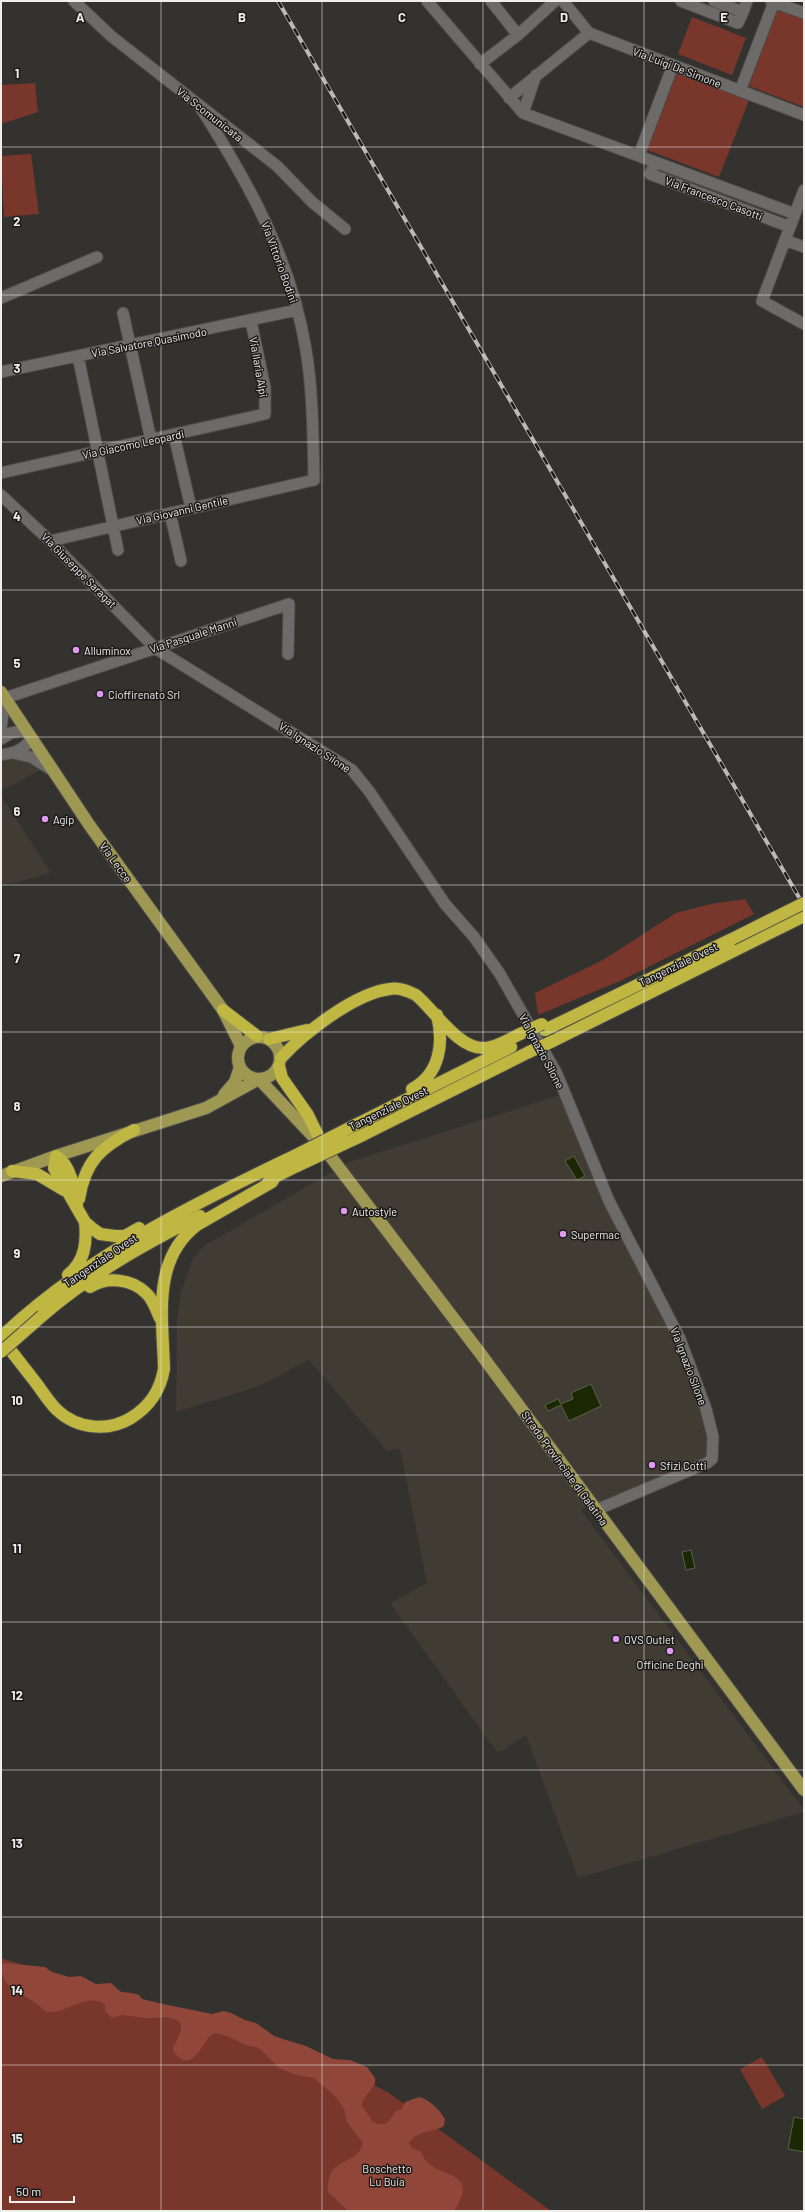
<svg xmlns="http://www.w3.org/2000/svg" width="805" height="2212" viewBox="0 0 805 2212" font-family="Barlow,sans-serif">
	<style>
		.built { fill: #403b33 }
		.green { fill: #79372c }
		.forest { fill: #904739 }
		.water { fill: #1a2804; stroke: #5a634a }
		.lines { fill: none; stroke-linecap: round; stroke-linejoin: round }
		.minor-casing { stroke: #4e4d4b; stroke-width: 13 }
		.major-casing { stroke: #4e4d4b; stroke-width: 14 }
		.highway-casing { stroke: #4e4d4b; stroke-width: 14 }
		.minor { stroke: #6d6b69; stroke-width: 11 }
		.major { stroke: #9f9852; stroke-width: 12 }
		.highway { stroke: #c0b642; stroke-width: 12 }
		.rail-casing { stroke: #bbbab7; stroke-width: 4 }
		.rail { stroke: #1b1a19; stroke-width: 2.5; stroke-dasharray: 8; stroke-linecap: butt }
		.highway-bridge-casing { stroke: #4e4d4b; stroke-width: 14; stroke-linecap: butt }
		.highway-bridge { stroke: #c0b642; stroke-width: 12 }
		.grid { fill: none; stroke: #efeeec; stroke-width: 1; stroke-opacity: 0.55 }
		.poi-dot { fill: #de98f2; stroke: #1b1a19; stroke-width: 1.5 }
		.labels { text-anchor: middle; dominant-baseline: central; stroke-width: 3; stroke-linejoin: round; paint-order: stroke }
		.street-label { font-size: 11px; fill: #efeeec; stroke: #1b1a19 }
		.poi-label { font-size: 11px; fill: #efeeec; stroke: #1b1a19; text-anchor: start }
		.park-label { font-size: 11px; fill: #f5ded9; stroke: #1b1a19 }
		.grid-label { font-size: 13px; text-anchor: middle; font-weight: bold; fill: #efeeec; stroke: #1b1a19; stroke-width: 3; stroke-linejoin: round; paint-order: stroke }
	</style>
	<rect width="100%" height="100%" fill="#33322f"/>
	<!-- built -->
	<path class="built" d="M18 759H24L41 770 1 791V762Z
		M1 795 49 870 51 873 1 886Z
		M560 1095 603 1202 652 1292 679 1348 708 1432 709 1457 699 1466 581 1510 804 1810V1812L578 1878 526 1735 502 1751H496L390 1603 427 1583 400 1448 387 1451 309 1360 257 1387 176 1412 177 1321 181 1292 192 1260 204 1246 349 1162Z"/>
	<!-- green -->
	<path class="green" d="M778 8 804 17V107L749 86Z
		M692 17 746 38 732 75 678 54Z
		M677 73 749 100 719 177 647 150Z
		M35 83 38 112 1 124V85Z
		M31 154 39 214 4 217 1 156Z
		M745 899 754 914 620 981 538 1015 535 993 603 960 676 913 711 904Z
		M1 1958 139 2003 324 2059 389 2093 551 2211H1Z
		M762 2057 785 2096 762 2109 740 2069Z"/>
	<!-- forest -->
	<path class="forest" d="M4 1963 45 1967 52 1972 69 1977 81 1976 96 1984 111 1983 121 1992 132 1993 139 1995 142 1999 163 2004 212 2014 223 2011 231 2013 245 2020 256 2023 274 2036 283 2039 306 2046 333 2059 350 2060 367 2067 375 2078V2084L363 2100 362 2106 373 2122C389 2128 388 2121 396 2111L402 2109 405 2102 419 2097C429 2099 440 2110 445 2119L444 2126C432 2133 417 2130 409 2143L412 2148 421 2152C431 2182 483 2165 454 2211H348L328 2192C327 2154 355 2169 363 2143L347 2122 344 2109 337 2098 314 2078 293 2074 279 2068 259 2048 246 2045 227 2036 215 2033C202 2038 197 2069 180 2058 176 2055 174 2054 173 2048L181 2031V2024L177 2020 168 2017 146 2018 122 2015 112 2018 105 2011V2005C90 1991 67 2013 50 2012 45 2012 41 2007 37 2004 22 1993 1 1988 1 1966Z"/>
	<!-- water -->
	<path class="water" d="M574 1156 585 1176 577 1180 565 1161Z
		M591 1384 601 1406 569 1421 561 1405 548 1411 545 1405 558 1399 561 1404 573 1399 571 1393Z
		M691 1550 695 1568 686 1570 682 1552Z
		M794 2117 804 2119V2152L788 2149Z"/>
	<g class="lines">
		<defs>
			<path id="minor" d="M74 1 111 36 277 166 312 202 345 229
				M427 1 523 113 795 214
				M491 1 518 35
				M563 1 589 33 804 115
				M681 1 738 23 743 12
				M714 1 743 12 747 1
				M771 1 804 13
				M480 64 518 35 555 1
				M740 91 774 2
				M509 98 589 33
				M523 113 536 75
				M639 155 673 65
				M655 162 650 174 790 227
				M804 190 762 301 804 324
				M785 240 804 247
				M1 298 97 257
				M123 313 151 440
				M78 356 118 550
				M1 372 297 310
				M174 435 191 508
				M1 473 265 414V388L251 321
				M1 495 50 541 155 648 352 770 369 791 445 904 474 937 500 974 557 1074 609 1201 680 1339 706 1409 713 1437 712 1459 707 1463 596 1510
				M170 513 181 561
				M50 541 314 480C313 437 313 392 306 350 291 259 249 183 200 107
				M1 729 5 698 289 604 288 654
				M1 739 11 733 26 730
				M13 753 31 757 52 770
				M1 755C14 753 24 750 31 739"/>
			<path id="major" d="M1 692 90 826 223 1010 241 1046
				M238 1058a21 21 0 1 1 42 0a21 21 0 1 1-42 0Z
				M224 1095 235 1082 240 1067
				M1 1176 56 1156 206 1108 259 1079 324 1148 480 1353 804 1790"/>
			<path id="highway" d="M223 1010 257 1036
				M545 1030 732 939
				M269 1039 307 1030
				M553 1041 804 916
				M281 1058C304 1033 355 993 390 989 399 987 408 991 416 995 435 1011 459 1050 485 1048 498 1047 509 1039 520 1034
				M279 1066 282 1078 308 1115 324 1148
				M412 1089C440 1074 444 1043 437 1015
				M355 1125 511 1047
				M363 1135 529 1052
				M12 1171 37 1174 64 1190
				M269 1180 297 1166
				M79 1199C85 1161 101 1147 134 1130
				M77 1206C75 1190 71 1165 56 1156L54 1168 85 1222 93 1229 100 1234 115 1236H125L139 1228
				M68 1275C85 1261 87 1243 85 1222
				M90 1287C107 1276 132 1279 146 1293 153 1299 156 1310 160 1318
				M42 1316C89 1275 145 1244 200 1216
				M1 1337C84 1258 189 1206 292 1157
				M1 1338C12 1352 22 1365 33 1379 41 1389 48 1401 57 1410 77 1429 108 1432 131 1418 150 1406 160 1391 164 1369 163 1319 151 1260 197 1225L272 1182 275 1177"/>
		</defs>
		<!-- minor casing -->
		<use href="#minor" class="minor-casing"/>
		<!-- major casing -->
		<use href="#major" class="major-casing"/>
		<!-- highway casing -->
		<use href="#highway" class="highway-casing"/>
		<!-- minor -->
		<use href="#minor" class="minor"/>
		<!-- major -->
		<use href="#major" class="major"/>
		<!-- highway -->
		<use href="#highway" class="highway"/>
		<defs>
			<path id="rail" d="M278 1 804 906"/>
		</defs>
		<!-- rail casing -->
		<use href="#rail" class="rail-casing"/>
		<!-- rail -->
		<use href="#rail" class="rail"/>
		<defs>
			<path id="highway-bridge" d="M732 939 804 903
				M520 1034 542 1024
				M529 1052 553 1041
				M292 1157 355 1125
				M297 1166 363 1135
				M1 1352 42 1316"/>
		</defs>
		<!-- highway-bridge casing -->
		<use href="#highway-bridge" class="highway-bridge-casing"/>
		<!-- highway-bridge -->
		<use href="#highway-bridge" class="highway-bridge"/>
	</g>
	<!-- grid -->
	<path class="grid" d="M161 1V2211M322 1V2211M483 1V2211M644 1V2211M1 147H804M1 295H804M1 442H804M1 590H804M1 737H804M1 885H804M1 1032H804M1 1180H804M1 1327H804M1 1475H804M1 1622H804M1 1770H804M1 1917H804M1 2065H804"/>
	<!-- markers -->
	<g class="poi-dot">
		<circle cx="76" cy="650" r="4"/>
		<circle cx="100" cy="694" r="4"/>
		<circle cx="45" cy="819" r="4"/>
		<circle cx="344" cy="1211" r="4"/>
		<circle cx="563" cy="1234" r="4"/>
		<circle cx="652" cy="1465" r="4"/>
		<circle cx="616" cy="1639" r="4"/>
		<circle cx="670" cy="1651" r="4"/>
	</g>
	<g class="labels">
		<!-- street labels -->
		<g class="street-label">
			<text transform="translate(677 67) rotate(21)">Via Luigi De Simone</text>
			<text transform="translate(210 114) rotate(38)">Via Scomunicata</text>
			<text transform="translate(714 198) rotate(21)">Via Francesco Casotti</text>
			<text transform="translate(280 262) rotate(70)">Via Vittorio Bodini</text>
			<text transform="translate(149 342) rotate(-11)">Via Salvatore Quasimodo</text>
			<text transform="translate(259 367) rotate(80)">Via Ilaria Alpi</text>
			<text transform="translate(133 444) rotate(-12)">Via Giacomo Leopardi</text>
			<text transform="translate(182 510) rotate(-13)">Via Giovanni Gentile</text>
			<text transform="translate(79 570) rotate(45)">Via Giuseppe Saragat</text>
			<text transform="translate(193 635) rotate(-18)">Via Pasquale Manni</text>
			<text transform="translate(315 747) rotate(33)">Via Ignazio Silone</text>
			<text transform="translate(116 862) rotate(54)">Via Lecce</text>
			<text transform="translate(678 964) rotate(-26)">Tangenziale Ovest</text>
			<text transform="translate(542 1051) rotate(62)">Via Ignazio Silone</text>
			<text transform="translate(388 1108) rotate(-26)">Tangenziale Ovest</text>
			<text transform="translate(100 1260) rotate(-34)">Tangenziale Ovest</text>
			<text transform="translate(689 1366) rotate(69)">Via Ignazio Silone</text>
			<text transform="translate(565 1468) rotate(54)">Strada Provinciale di Galatina</text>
		</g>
		<!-- poi labels -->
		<g class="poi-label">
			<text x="84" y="650">Alluminox</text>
			<text x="108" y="694">Cioffirenato Srl</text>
			<text x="53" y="819">Agip</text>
			<text x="352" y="1211">Autostyle</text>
			<text x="571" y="1234">Supermac</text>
			<text x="660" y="1465">Sfizi Cotti</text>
			<text x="624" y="1639">OVS Outlet</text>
			<text x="670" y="1664" text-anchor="middle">Officine Deghi</text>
		</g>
		<!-- park labels -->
		<g class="park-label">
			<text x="387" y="2168">Boschetto<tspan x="387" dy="13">Lu Buia</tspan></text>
		</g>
	</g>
	<g class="grid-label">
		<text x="80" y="22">A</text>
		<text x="242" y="22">B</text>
		<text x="402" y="22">C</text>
		<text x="564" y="22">D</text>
		<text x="724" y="22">E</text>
		<text x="17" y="78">1</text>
		<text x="17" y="226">2</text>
		<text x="17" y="373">3</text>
		<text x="17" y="521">4</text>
		<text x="17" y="668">5</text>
		<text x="17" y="816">6</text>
		<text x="17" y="963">7</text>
		<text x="17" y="1111">8</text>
		<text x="17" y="1258">9</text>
		<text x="17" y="1405">10</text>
		<text x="17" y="1553">11</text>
		<text x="17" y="1700">12</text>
		<text x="17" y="1848">13</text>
		<text x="17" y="1995">14</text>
		<text x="17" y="2143">15</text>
	</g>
	<!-- border -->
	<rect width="805" height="2212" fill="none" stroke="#efeeec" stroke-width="4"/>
	<!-- scale -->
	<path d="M10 2196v6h64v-6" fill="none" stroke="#efeeec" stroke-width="2"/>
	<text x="16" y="2196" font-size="12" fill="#efeeec" stroke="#1b1a19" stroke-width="3" paint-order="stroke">50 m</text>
</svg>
